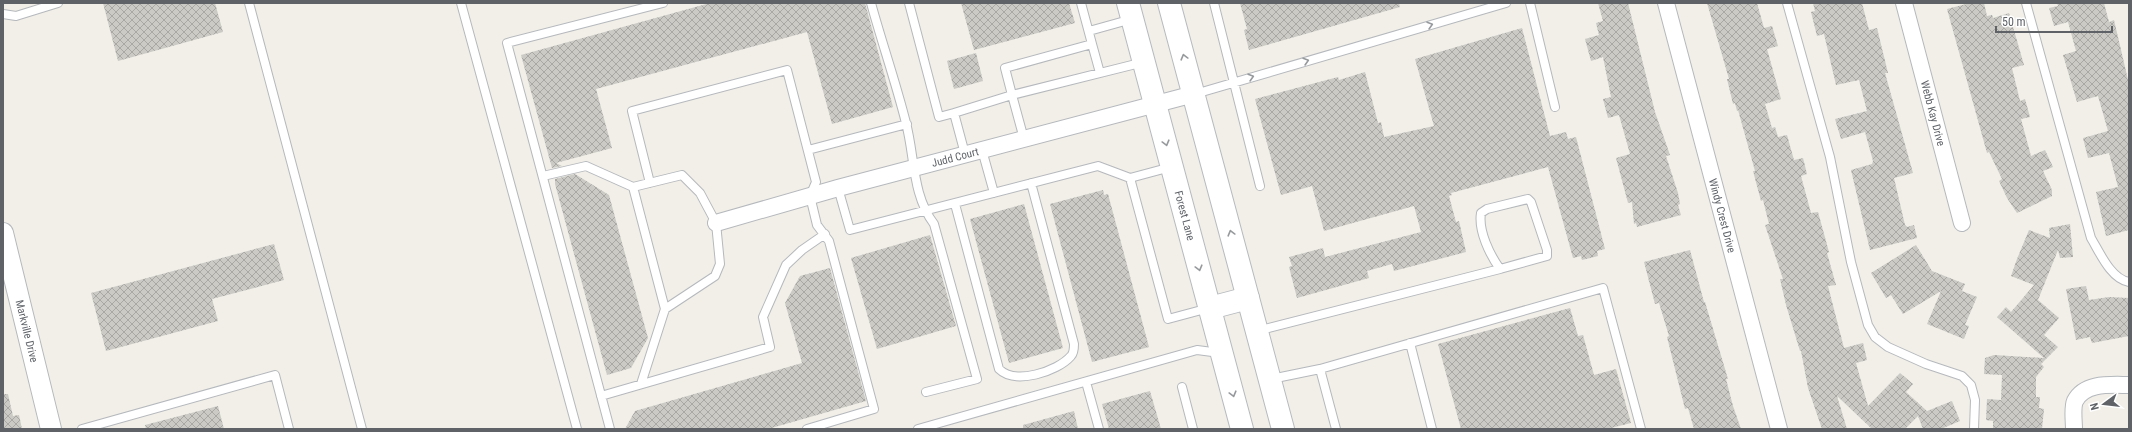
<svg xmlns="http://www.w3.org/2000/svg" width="2132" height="432" viewBox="0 0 2132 432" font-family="'Roboto Condensed',sans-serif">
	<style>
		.building { fill: url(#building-cross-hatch) }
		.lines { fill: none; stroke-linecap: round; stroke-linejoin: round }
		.service-casing { stroke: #b5b8bc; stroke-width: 10 }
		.minor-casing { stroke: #b5b8bc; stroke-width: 18 }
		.tertiary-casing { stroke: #b5b8bc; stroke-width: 22 }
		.secondary-casing { stroke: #b6babf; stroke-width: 24 }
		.service { stroke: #fff; stroke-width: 8 }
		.minor { stroke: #fff; stroke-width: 16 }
		.tertiary { stroke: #fff; stroke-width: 20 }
		.secondary { stroke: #fff; stroke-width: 22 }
		.oneway { stroke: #979a9d }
		.labels { text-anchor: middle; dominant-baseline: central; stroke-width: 4; stroke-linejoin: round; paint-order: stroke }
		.street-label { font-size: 11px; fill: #5f6368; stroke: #fff }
	</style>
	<defs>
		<pattern id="building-cross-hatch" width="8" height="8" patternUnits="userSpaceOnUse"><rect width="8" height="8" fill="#cccac5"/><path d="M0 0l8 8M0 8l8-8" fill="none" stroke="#a9a8a4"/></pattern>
	</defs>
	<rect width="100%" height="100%" fill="#f1efe8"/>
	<!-- building -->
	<path class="building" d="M103 3H215L223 32 118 61Z
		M710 3H865L893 107 832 124 807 32 596 89 612 148 556 163 562 166 552 168 521 55Z
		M961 3H1069L1075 23 974 50Z
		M1240 3H1399L1400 7 1249 50 1244 30 1247 29Z
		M1598 3H1628L1655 112 1670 155 1666 156 1678 193 1680 204 1678 205 1681 215 1637 227 1636 223 1634 224 1632 202 1628 203 1616 158 1630 154 1619 115 1608 118 1603 99 1611 97 1603 57 1591 61 1585 39 1599 35 1596 23 1603 21Z
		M1707 3H1757L1764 28 1772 26 1778 46 1767 49 1781 99 1765 104 1772 128 1775 127 1778 137 1787 135 1794 160 1803 158 1807 174 1801 176 1811 213 1818 212 1829 252 1827 253 1836 285 1828 286 1844 348 1863 343 1867 360 1856 363 1868 406 1900 373 1913 384 1906 392 1927 411 1952 401 1960 421 1941 429H1923L1918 416 1905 429H1872L1837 396 1847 429H1822L1808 388 1801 351H1800L1786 305 1780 279H1783L1765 225 1769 224 1763 200 1761 201 1753 171H1755L1738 110 1737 111 1735 103 1733 104 1727 79H1729Z
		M1813 3H1862L1869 30 1877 28 1888 73H1885L1913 173 1894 178 1905 225 1907 227 1914 225 1917 238 1870 250 1851 170 1872 164 1873 161 1865 132 1841 139 1835 119 1867 111 1859 80 1836 85 1824 34 1817 36 1811 12 1815 11Z
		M1970 3H1984L1987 16 1992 15 1993 18 2009 13 2024 65 2012 68 2020 101 2025 99 2030 117 2021 119 2031 156 2045 150 2053 167 2043 171 2052 190V196L2017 213 2007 198 1999 181 2002 179 1989 152 1987 153 1947 9Z
		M2057 3H2104L2109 22 2114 20 2129 84V230L2106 236 2096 192 2118 187 2109 153 2088 158 2083 138 2108 131 2098 96 2077 102 2063 55 2076 51 2068 22 2054 26 2049 8 2058 6Z
		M1522 28 1550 136 1566 132 1568 139 1576 137 1605 249 1597 251 1598 256 1582 260 1581 256 1573 258 1548 167 1451 193 1452 195 1449 196 1456 222 1459 221 1466 252 1394 271 1392 264 1367 271 1369 278 1297 298 1289 267 1292 266 1289 257 1323 248 1325 257 1421 232 1414 206 1324 231 1312 186 1281 195 1255 99 1338 77 1339 80 1365 72 1378 123 1381 122 1384 137 1434 126 1415 59Z
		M976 53 983 81 954 89 947 61Z
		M575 174 609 195 648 338 631 368 607 375 555 184V179Z
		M1103 190 1104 195 1108 194 1149 347 1092 362 1050 204Z
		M1024 204 1063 348 1009 363 970 219Z
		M2070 224 2073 257 2060 258 2058 250 2038 300 2059 318 2044 335 2058 347 2041 364 2044 367 2036 377V397H2040L2039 408 2044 409 2042 429H1993V421L1986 420 1987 399 2001 400 2002 375 1984 374 1985 358 1994 355 2044 358 1997 317 2006 307 2011 312 2034 285 2011 276 2017 259 2029 230 2050 238 2049 228Z
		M930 235 956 326 877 349 851 258Z
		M274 244 284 280 212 299 218 321 106 351 91 293Z
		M1916 245 1932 271 1965 284 1962 291 1977 297 1965 325 1969 326 1964 339 1927 324 1941 291 1903 314 1891 295 1886 298 1871 273Z
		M1690 250 1704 302H1705L1728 379H1726L1733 406 1741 429H1694L1688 408 1685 409 1667 337 1669 336 1659 303 1655 304 1644 262Z
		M830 268 866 401 768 429H625L635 411 802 363 785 303 800 276Z
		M2086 286 2089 300 2109 297 2129 298V336L2092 343 2090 337 2076 340 2066 289Z
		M1570 308 1578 336 1583 335 1594 375 1616 369 1631 423 1607 429H1461L1438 344Z
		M1150 391 1161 429H1109L1102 404Z
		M3 394H8L13 416 19 415 22 429H3Z
		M218 406 224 429H146L145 425Z
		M1074 411 1078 429H1023V425Z"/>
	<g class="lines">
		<defs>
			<path id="service" d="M249 3 362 429
				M461 3 577 429
				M871 3C882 43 896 83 906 123 915 157 912 195 934 224L977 379 926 392
				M909 3 939 117 954 113 965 154
				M1214 3 1260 186
				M1530 3 1555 107
				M1787 3 1830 157 1851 262 1868 325 1875 337 1888 347 1926 364 1962 376 1971 385 1975 400 1974 429
				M2026 3 2091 238C2100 253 2111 279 2129 282
				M3 14 16 16 58 3
				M1089 31 1132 19
				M1092 44 1100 73
				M1195 94 1506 3
				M954 113 1012 95 1005 68 1092 44 1081 3
				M1024 139 1012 95 1144 62
				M808 150 907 124
				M982 150 994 193
				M1171 167 1130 178 1168 319 1209 308
				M543 176 586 166 633 187 682 175 700 193 716 223 720 264 715 276 665 309 641 384
				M650 183 632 111 787 70 816 182 810 196 817 225 829 241 874 409 807 429
				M633 187 665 309
				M838 188 850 230 1098 166 1130 178
				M1528 199 1531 202 1547 250V256L1500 269C1490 255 1478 231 1481 213L1487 209Z
				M955 204 999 369C1015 385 1057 372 1071 356 1074 353 1074 348 1074 344L1031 183
				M1257 331 1500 269
				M1410 343 1432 429
				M1271 379 1320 369
				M1086 382 1099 429
				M1182 387 1193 429
				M601 396 770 347 763 317 786 265 802 250 825 234
				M82 429 275 375 289 429
				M610 429 507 43 663 3
				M918 429 1197 350 1220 353
				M1336 429 1320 369 1603 288 1641 429"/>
			<g id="minor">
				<path id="s1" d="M1666 3 1779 429"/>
				<path id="s2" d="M1904 3 1962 223"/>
				<path id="s3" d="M716 223 838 188 1194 94"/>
				<path d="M2074 429C2074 421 2072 408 2075 401 2085 382 2111 385 2129 385"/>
			</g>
			<g id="tertiary">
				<path id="s4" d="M3 233 51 429"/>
			</g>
			<g id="secondary">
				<path id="s5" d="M1128 3 1242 429"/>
				<path d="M1169 3 1283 429"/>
				<path d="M1210 308 1248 298"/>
			</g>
		</defs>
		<!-- service casing -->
		<use href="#service" class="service-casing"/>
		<!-- minor casing -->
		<use href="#minor" class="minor-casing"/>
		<!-- tertiary casing -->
		<use href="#tertiary" class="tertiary-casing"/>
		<!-- secondary casing -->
		<use href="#secondary" class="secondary-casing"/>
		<!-- service -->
		<use href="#service" class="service"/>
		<!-- minor -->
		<use href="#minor" class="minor"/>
		<!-- tertiary -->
		<use href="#tertiary" class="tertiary"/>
		<!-- secondary -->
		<use href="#secondary" class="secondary"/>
	</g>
	<!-- one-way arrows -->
	<defs><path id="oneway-chevron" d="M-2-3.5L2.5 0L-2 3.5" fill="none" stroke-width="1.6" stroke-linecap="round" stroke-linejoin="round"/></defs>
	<g class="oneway">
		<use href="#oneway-chevron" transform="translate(1430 25) rotate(-16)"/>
		<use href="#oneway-chevron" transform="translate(1184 57) rotate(-105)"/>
		<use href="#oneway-chevron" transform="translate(1306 61) rotate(-16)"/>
		<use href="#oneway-chevron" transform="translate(1251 77) rotate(-16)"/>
		<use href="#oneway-chevron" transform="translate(1166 143) rotate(75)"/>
		<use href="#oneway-chevron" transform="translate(1231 233) rotate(-105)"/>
		<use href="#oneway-chevron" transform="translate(1199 268) rotate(75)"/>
		<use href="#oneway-chevron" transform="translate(1233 394) rotate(75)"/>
	</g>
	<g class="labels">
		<!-- street labels -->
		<g class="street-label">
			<text stroke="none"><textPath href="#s2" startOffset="114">Webb Kay Drive</textPath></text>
			<text stroke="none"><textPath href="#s3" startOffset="248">Judd Court</textPath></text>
			<text stroke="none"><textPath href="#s5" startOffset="220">Forest Lane</textPath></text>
			<text stroke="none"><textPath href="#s1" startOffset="220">Windy Crest Drive</textPath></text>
			<text stroke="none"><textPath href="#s4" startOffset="101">Markville Drive</textPath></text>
		</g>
	</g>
	<!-- border -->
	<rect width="2132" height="432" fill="none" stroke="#5f6368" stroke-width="8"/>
	<!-- north arrow -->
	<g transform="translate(2104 404) rotate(255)" stroke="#ffffff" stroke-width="3" paint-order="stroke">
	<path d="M0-3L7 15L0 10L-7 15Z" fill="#5f6368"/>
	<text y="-6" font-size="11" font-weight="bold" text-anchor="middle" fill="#5f6368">N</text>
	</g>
	<!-- scale -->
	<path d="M1996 26v6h116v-6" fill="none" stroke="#5f6368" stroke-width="2"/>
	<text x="2002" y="26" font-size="12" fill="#5f6368" stroke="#ffffff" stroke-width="3" paint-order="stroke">50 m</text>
</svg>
